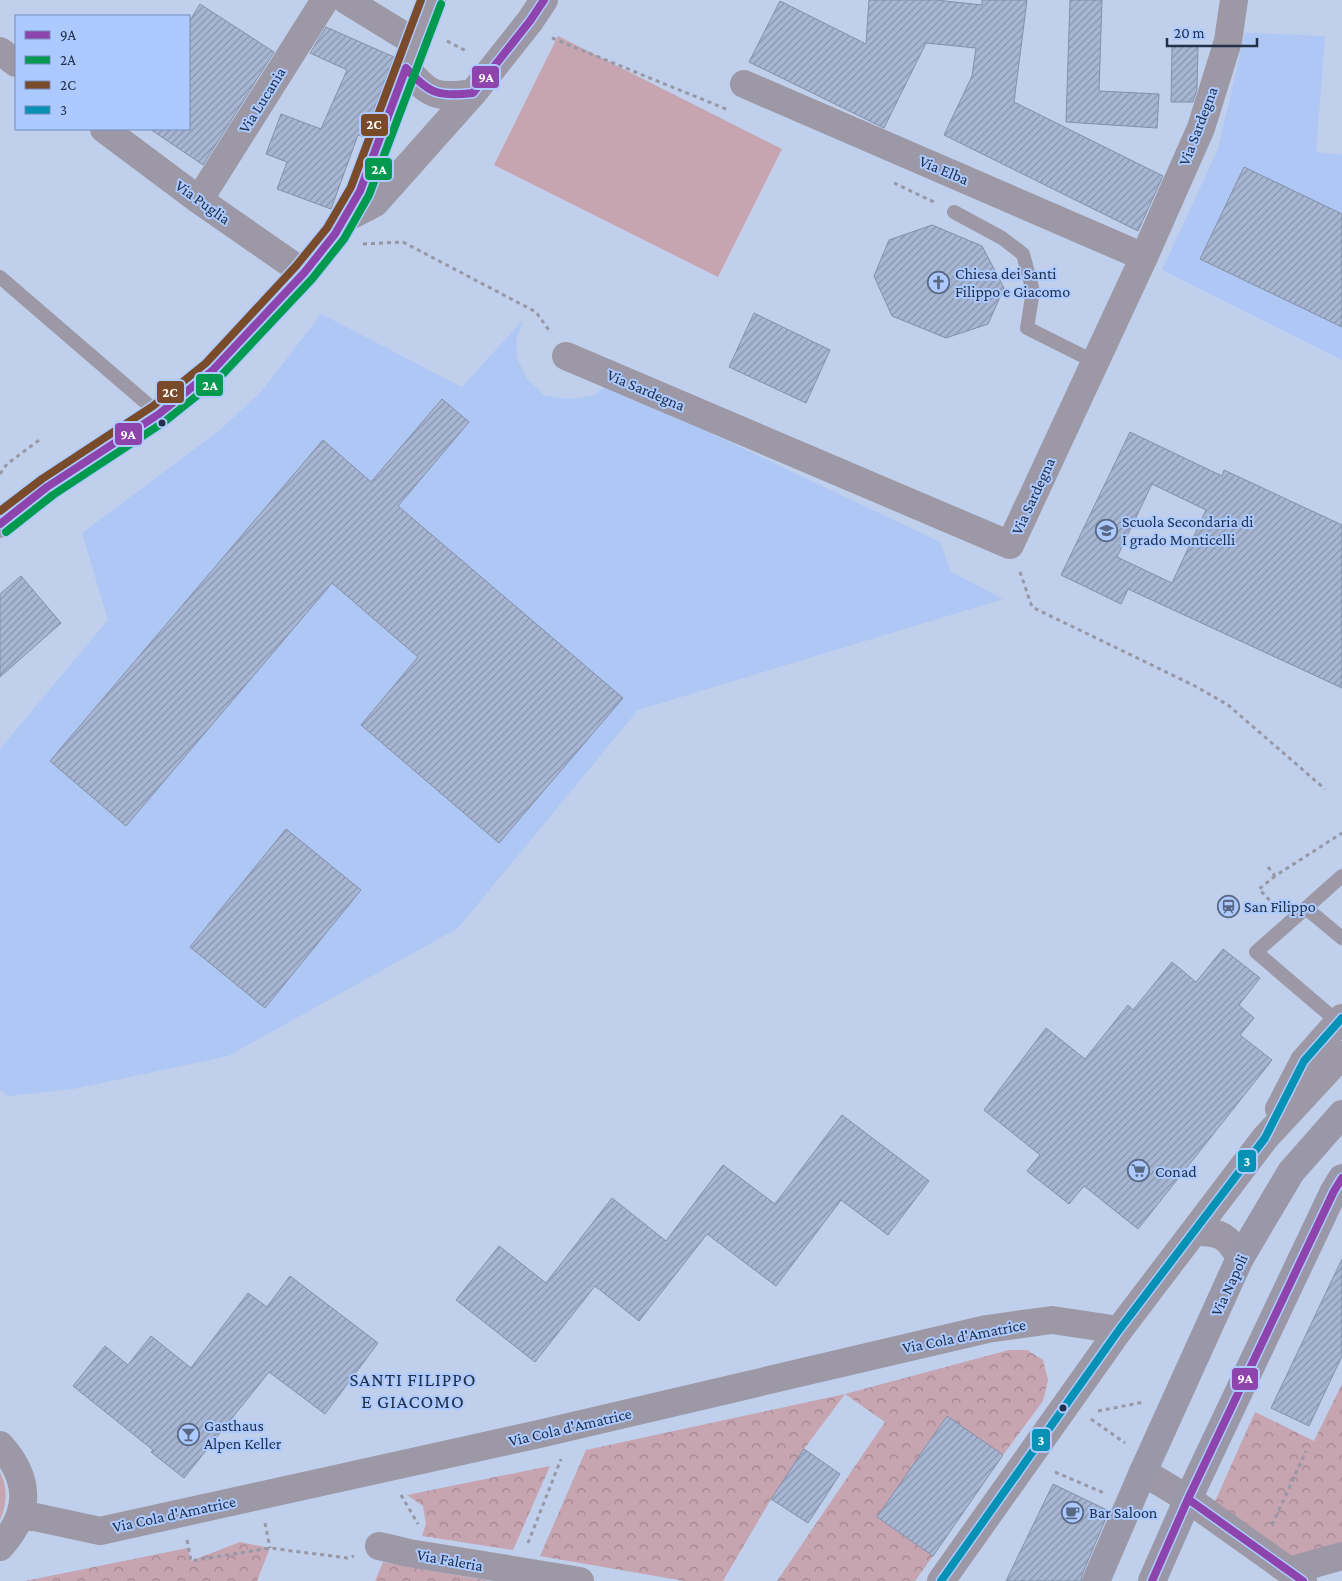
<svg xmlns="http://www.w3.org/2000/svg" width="1342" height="1581" viewBox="0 0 1342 1581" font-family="'Crimson Pro',serif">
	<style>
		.built { fill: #aec7f4 }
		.park { fill: url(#park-crowns) }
		.garden { fill: #c6a4b0 }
		.building { fill: url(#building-hatch); stroke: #8390a8; fill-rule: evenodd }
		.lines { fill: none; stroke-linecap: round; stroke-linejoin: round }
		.path { stroke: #9798a6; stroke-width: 3; stroke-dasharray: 4 4; stroke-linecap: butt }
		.service { stroke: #9c98a5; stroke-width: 14 }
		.minor { stroke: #9c98a5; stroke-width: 28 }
		.tertiary { stroke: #9c98a5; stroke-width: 28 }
		.secondary { stroke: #9a98a8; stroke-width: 28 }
		.bus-1-casing { stroke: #accaff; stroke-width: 11 }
		.bus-2-casing { stroke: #accaff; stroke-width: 11 }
		.bus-3-casing { stroke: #accaff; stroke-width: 11 }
		.bus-4-casing { stroke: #accaff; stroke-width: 11 }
		.bus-1 { stroke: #8e44ad; stroke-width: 8 }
		.bus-2 { stroke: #039a50; stroke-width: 8 }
		.bus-3 { stroke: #7a4b2a; stroke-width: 8 }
		.bus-4 { stroke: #0791b4; stroke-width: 8 }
		.bus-dot { fill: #22304a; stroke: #accaff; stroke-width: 2 }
		.labels { text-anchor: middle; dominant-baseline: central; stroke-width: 4; stroke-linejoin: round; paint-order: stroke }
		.street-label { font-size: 16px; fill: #22304a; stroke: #accaff }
		.poi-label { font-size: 16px; fill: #22304a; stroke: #accaff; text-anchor: start }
		.quarter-label { font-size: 19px; letter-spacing: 1px; fill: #22304a; stroke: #accaff }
		.line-badge { stroke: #accaff; stroke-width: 2 }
		.badge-label { font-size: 14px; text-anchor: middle; font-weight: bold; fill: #fff }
	</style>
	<defs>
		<pattern id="park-crowns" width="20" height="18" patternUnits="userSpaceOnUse" patternTransform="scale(1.25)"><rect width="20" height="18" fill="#c6a4b0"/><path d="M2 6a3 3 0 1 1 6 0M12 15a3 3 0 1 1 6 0" fill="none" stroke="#a08691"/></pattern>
		<pattern id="building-hatch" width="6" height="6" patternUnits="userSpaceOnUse" patternTransform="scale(1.25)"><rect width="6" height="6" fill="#a7b6d3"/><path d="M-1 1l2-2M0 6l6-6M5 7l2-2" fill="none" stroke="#8894ad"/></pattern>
	</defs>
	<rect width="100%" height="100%" fill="#bfcfec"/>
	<!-- built -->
	<path class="built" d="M1245 33 1325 36 1316 152 1342 155V360L1162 270 1218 149Z
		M321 314 462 387 523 320 516 341 517 358 527 379 544 395 568 399 592 396 609 385 940 542 951 572 1003 599 638 710 458 928 228 1056 73 1089 9 1096 0 1090V749L108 620 82 533 220 430 262 391Z"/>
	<!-- park -->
	<path class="park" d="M1009 1350H1027L1043 1360 1048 1380 1043 1401 1003 1455 947 1416 877 1517 933 1556 915 1581H777L885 1422 845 1394 804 1449 771 1499 723 1581H684L540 1556 586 1450 845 1394Z
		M1342 1384V1544L1289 1558 1213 1506 1255 1412 1314 1441Z
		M550 1466 513 1550 422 1536 426 1524 423 1506 407 1495Z
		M240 1542 270 1548 257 1581H25L188 1548 191 1561Z
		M383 1562 490 1581H375Z"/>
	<!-- garden -->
	<path class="garden" d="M558 36 782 149 718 277 494 165Z
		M0 1472C8 1488 7 1504 0 1520Z"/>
	<!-- building -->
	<path class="building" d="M869 0H936L982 5V0H1027L1014 102 1163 176 1138 231 944 135 972 76 976 48 926 43 884 128 749 62 780 1 866 44Z
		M1070 0H1102L1099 91 1159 94 1157 128 1066 122Z
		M200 4 274 52 203 165 150 129H189V22Z
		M326 27 394 57 364 137 358 135 331 209 277 189 287 162 266 154 281 114 321 129 347 70 310 53Z
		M1172 46H1198L1197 89 1193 102H1171Z
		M1244 167 1342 214V327L1200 259Z
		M932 225 982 246 1004 288 988 324 946 338 892 316 874 276 889 240Z
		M754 313 830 350 806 403 729 367Z
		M442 399 469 422 398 506 623 698 499 843 361 725 418 657 332 583 126 826 50 761 323 440 371 482Z
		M1130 432 1222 476 1224 470 1342 525V688L1128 589 1121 604 1061 575ZM1152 484 1206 510 1172 583 1117 557Z
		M21 576 61 623 0 677V594Z
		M286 829 361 890 265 1008 190 947Z
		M1223 949 1260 978 1239 1005 1254 1018 1240 1035 1272 1060 1138 1229 1084 1186 1069 1204 1027 1171 1040 1155 984 1110 1046 1028 1085 1059 1128 1005 1133 1010 1172 962 1196 982Z
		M842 1115 929 1181 888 1235 841 1200 776 1286 707 1234 639 1321 595 1286 535 1362 456 1300 499 1246 546 1283 612 1198 666 1241 723 1165 775 1204Z
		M1342 1259V1356L1309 1426 1271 1408Z
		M290 1276 378 1343 325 1414 269 1372 184 1478 151 1452 153 1450 73 1386 105 1346 128 1365 151 1336 191 1368 248 1293 267 1307Z
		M947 1416 1003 1455 933 1556 877 1517Z
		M804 1449 840 1474 808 1523 771 1499Z
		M1053 1484 1109 1511 1082 1575 1081 1581H1006Z"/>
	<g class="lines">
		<!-- path -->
		<path class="path" d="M552 38 726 109
			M447 41 468 52
			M894 183 936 203
			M363 244 403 242 536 312 551 333
			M0 474 7 464 42 438
			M1020 572 1032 607 1195 686 1228 705 1325 789
			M1268 867 1275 876 1342 833
			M1275 876 1259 889 1276 907
			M1098 1411 1144 1402
			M1091 1419 1125 1443
			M1055 1472 1104 1493
			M401 1495 418 1524
			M265 1523 270 1548
			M1272 1525 1306 1451
			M187 1540 191 1561 270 1548 347 1558 354 1556
			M528 1543 561 1459"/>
		<!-- service -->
		<path class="service" d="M954 212 1002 238 1023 254 1033 291 1027 328 1095 362
			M0 277 159 414
			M1306 908 1342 876
			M1338 1022 1256 952 1306 908 1342 938"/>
		<!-- minor -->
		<path class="minor" d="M346 0 416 43
			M0 51 16 63
			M406 68C430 97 437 98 473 93
			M744 84 1144 257
			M104 129 199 200 304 273
			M199 200 325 0
			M346 218 375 203 473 93 530 21 544 0
			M566 356 1010 545 1144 257 1201 128 1228 41 1234 0
			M0 1445C31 1479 31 1513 0 1547
			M1143 1472 1188 1499 1303 1581
			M21 1514 100 1531 539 1434 987 1329 1052 1320 1119 1330
			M379 1546 409 1553 580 1581
			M1289 1571 1342 1556"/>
		<!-- tertiary -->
		<path class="tertiary" d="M0 524 47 487 159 414 213 370 304 273 335 234 360 191 432 0
			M1279 1109 1304 1061 1342 1018
			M1194 1232C1220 1231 1228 1236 1240 1258
			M941 1581 1119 1330 1265 1138 1342 1055"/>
		<!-- secondary -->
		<path class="secondary" d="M1096 1581 1143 1472 1240 1258 1291 1172 1342 1114
			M1152 1581 1188 1499 1334 1191 1342 1178"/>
		<defs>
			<path id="bus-1" d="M406 68C429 94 439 97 473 93L530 21 544 0
				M0 524 47 487 159 414 213 370 304 273 335 234 360 191 406 68
				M1188 1499 1303 1581
				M1152 1581 1188 1499 1334 1191 1342 1178"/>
			<path id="bus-2" d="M6 532 53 495 164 422 219 378 312 279 344 239 369 195 441 4"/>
			<path id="bus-3" d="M0 511 42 479 153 406 206 363 296 266 327 228 351 187 421 0"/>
			<path id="bus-4" d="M941 1581 1119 1330 1265 1138 1304 1061 1342 1018"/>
		</defs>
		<!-- bus-1 casing -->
		<use href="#bus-1" class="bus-1-casing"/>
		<!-- bus-2 casing -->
		<use href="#bus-2" class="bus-2-casing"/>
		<!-- bus-3 casing -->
		<use href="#bus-3" class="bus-3-casing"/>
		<!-- bus-4 casing -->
		<use href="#bus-4" class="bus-4-casing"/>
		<!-- bus-1 -->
		<use href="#bus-1" class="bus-1"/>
		<!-- bus-2 -->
		<use href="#bus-2" class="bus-2"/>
		<!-- bus-3 -->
		<use href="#bus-3" class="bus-3"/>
		<!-- bus-4 -->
		<use href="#bus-4" class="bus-4"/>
	</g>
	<!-- icons -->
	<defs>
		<symbol id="church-ring" viewBox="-11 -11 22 22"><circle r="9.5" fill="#accaff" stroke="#596883" stroke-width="1.5"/><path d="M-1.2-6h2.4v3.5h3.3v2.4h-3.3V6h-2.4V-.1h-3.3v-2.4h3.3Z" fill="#596883"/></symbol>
		<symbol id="school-ring" viewBox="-11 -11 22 22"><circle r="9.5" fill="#accaff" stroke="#596883" stroke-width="1.5"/><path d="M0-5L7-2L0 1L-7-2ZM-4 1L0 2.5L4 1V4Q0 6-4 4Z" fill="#596883"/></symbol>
		<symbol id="station-ring" viewBox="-11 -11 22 22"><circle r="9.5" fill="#accaff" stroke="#596883" stroke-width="1.5"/><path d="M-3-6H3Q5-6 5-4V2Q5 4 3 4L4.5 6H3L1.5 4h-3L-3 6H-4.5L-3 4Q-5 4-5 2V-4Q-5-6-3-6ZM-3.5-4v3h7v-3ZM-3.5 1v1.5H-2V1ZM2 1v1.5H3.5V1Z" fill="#596883"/></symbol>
		<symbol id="supermarket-ring" viewBox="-11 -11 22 22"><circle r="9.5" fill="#accaff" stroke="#596883" stroke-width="1.5"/><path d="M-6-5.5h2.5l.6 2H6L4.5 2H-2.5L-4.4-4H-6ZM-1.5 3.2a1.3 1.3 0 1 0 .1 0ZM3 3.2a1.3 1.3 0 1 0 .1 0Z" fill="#596883"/></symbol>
		<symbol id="bar-ring" viewBox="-11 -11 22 22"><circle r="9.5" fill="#accaff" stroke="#596883" stroke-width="1.5"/><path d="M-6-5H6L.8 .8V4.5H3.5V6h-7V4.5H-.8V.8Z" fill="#596883"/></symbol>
		<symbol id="cafe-ring" viewBox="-11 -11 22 22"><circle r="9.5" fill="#accaff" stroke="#596883" stroke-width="1.5"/><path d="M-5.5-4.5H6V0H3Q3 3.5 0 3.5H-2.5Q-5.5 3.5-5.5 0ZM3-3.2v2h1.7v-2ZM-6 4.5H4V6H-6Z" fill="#596883"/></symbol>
	</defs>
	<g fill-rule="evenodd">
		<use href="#church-ring" x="926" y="270" width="25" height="25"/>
		<use href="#school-ring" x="1094" y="518" width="25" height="25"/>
		<use href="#station-ring" x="1216" y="894" width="25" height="25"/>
		<use href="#supermarket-ring" x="1126" y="1158" width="25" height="25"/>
		<use href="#bar-ring" x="176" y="1422" width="25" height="25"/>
		<use href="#cafe-ring" x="1060" y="1500" width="25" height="25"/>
	</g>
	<!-- markers -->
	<g class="bus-dot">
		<circle cx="162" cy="423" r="4.5"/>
		<circle cx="1063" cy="1408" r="4.5"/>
	</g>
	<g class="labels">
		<!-- street labels -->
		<g class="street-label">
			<text transform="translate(262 100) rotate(-58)">Via Lucania</text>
			<text transform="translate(1198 126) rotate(-69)">Via Sardegna</text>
			<text transform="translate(944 170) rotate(23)">Via Elba</text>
			<text transform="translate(203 202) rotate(36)">Via Puglia</text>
			<text transform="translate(646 390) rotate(23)">Via Sardegna</text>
			<text transform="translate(1033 496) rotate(-65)">Via Sardegna</text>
			<text transform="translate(1229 1285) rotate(-65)">Via Napoli</text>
			<text transform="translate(964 1336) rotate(-11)">Via Cola d'Amatrice</text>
			<text transform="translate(570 1427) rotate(-13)">Via Cola d'Amatrice</text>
			<text transform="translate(174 1514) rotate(-12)">Via Cola d'Amatrice</text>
			<text transform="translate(450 1560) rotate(10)">Via Faleria</text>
		</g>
		<!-- poi labels -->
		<g class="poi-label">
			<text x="955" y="273">Chiesa dei Santi<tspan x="955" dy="18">Filippo e Giacomo</tspan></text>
			<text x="1122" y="521">Scuola Secondaria di<tspan x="1122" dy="18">I grado Monticelli</tspan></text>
			<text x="1244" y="906">San Filippo</text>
			<text x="1155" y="1171">Conad</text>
			<text x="204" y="1425">Gasthaus<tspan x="204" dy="18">Alpen Keller</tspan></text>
			<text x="1089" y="1512">Bar Saloon</text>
		</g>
		<!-- quarter labels -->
		<g class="quarter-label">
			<text x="413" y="1379">SANTI FILIPPO<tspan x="413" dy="22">E GIACOMO</tspan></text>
		</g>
	</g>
	<g class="line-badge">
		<rect x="471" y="65" width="29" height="24" rx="5" fill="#8e44ad"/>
		<rect x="360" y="113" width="29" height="24" rx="5" fill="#7a4b2a"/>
		<rect x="364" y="157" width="29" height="24" rx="5" fill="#039a50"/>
		<rect x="195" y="373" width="29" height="24" rx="5" fill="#039a50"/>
		<rect x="156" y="380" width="29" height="24" rx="5" fill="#7a4b2a"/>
		<rect x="114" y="422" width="29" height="24" rx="5" fill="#8e44ad"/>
		<rect x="1237" y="1149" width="20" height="24" rx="5" fill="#0791b4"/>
		<rect x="1231" y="1367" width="28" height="24" rx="5" fill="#8e44ad"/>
		<rect x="1031" y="1428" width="20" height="24" rx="5" fill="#0791b4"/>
	</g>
	<g class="badge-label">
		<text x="486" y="82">9A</text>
		<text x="374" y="129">2C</text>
		<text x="379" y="174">2A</text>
		<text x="210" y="390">2A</text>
		<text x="170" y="397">2C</text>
		<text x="128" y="439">9A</text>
		<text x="1247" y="1166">3</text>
		<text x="1245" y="1383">9A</text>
		<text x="1041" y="1445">3</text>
	</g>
	<!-- legend -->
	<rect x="15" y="15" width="175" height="115" fill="#accaff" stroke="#758cb7"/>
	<rect x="25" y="31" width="25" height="8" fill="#8e44ad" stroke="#758cb7"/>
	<text x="60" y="40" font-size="15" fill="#22304a">9A</text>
	<rect x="25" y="56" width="25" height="8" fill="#039a50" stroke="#758cb7"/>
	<text x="60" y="65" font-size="15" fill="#22304a">2A</text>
	<rect x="25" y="81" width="25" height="8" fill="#7a4b2a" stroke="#758cb7"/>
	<text x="60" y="90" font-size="15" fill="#22304a">2C</text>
	<rect x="25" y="106" width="25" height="8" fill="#0791b4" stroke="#758cb7"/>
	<text x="60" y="115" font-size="15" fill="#22304a">3</text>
	<!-- scale -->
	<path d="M1167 38v8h90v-8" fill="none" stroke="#22304a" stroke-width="2.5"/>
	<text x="1174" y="38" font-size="15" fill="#22304a" stroke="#accaff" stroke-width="4" paint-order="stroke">20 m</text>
</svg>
